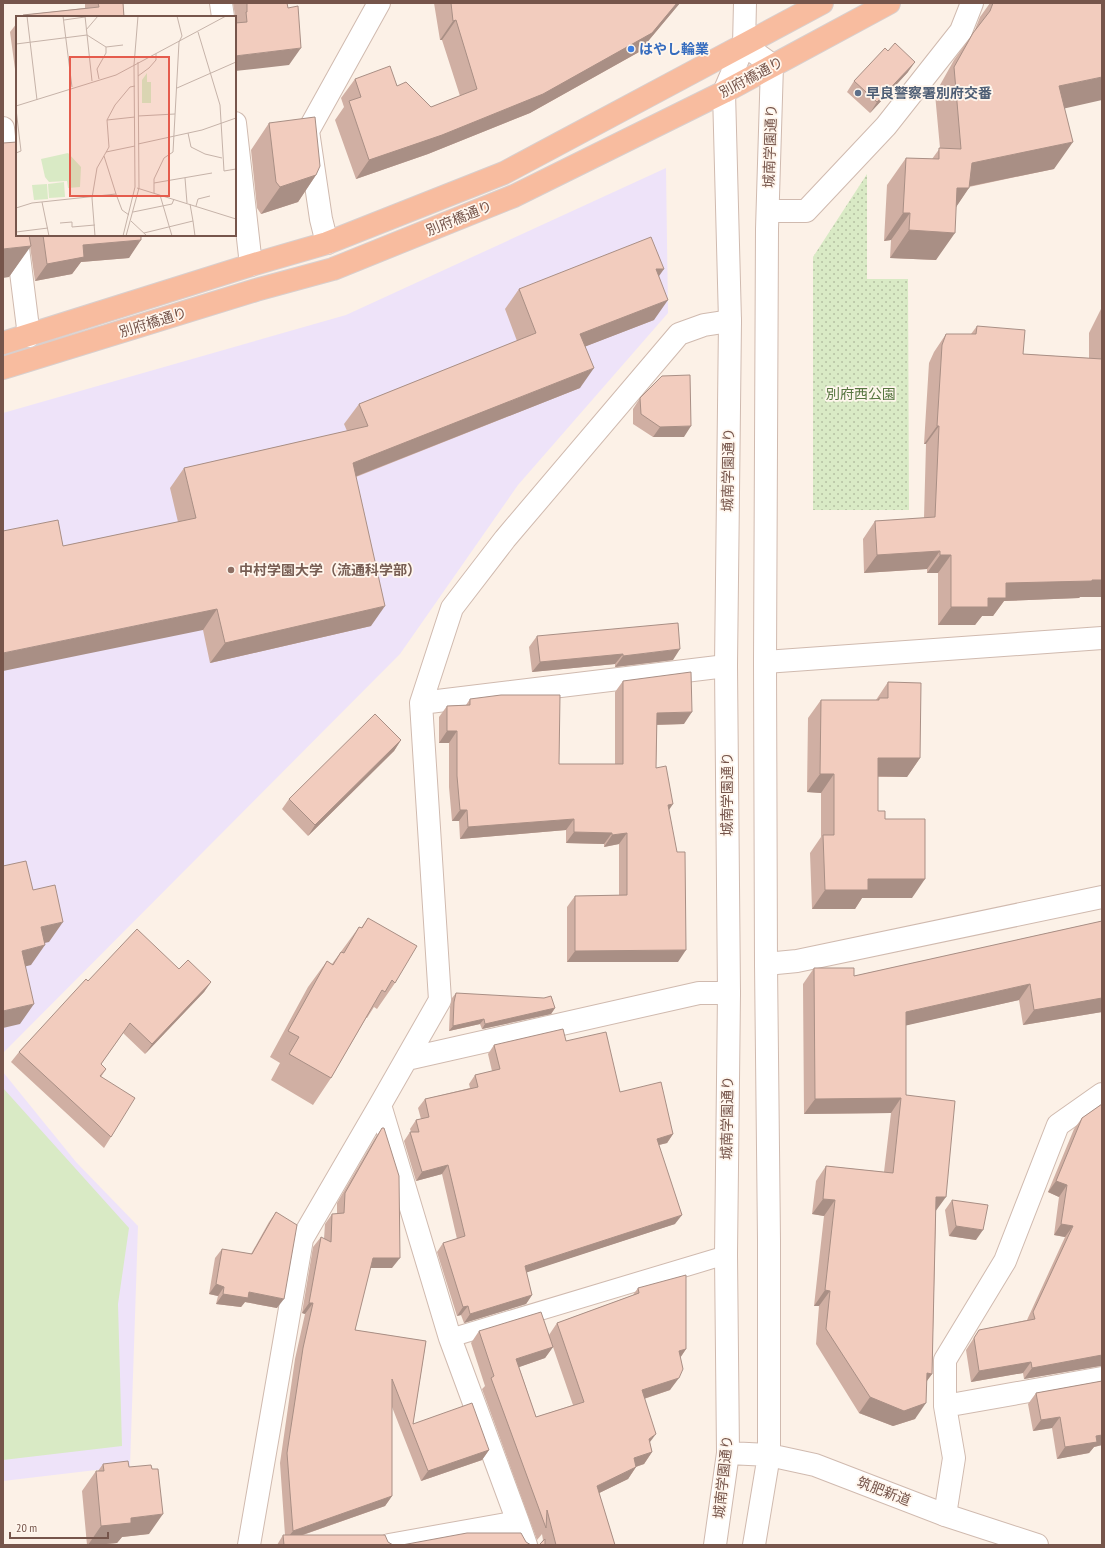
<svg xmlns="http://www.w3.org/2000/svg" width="1105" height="1548" viewBox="0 0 1105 1548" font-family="'PT Sans Narrow','Noto Sans JP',sans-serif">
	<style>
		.education { fill: #eee3f9 }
		.park { fill: url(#park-dots) }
		.pitch { fill: #d9eac5 }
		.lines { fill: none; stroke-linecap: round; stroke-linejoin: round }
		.service-casing { stroke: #d0baaf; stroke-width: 20 }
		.minor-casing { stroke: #d0baaf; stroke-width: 24 }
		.tertiary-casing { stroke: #d0baaf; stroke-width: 24 }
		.trunk-casing { stroke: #d9cfcd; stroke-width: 24 }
		.service { stroke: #fff; stroke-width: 18 }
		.minor { stroke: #fff; stroke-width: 22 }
		.tertiary { stroke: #fff; stroke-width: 22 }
		.trunk { stroke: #f8bc9f; stroke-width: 22 }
		.wall { fill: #d0afa3; fill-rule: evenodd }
		.shaded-wall { fill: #a98f85 }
		.building { fill: #f2ccbe; stroke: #a98f85 }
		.shop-dot { fill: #3f7fe0; stroke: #fff6ed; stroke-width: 1.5 }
		.service-dot { fill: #5c6f8a; stroke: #fff6ed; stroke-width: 1.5 }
		.education-dot { fill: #8d6e63; stroke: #fff6ed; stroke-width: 1.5 }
		.labels { text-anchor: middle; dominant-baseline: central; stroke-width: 3.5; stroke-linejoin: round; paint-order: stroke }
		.shop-label { font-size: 14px; font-weight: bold; fill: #366cbe; stroke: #fff6ed; text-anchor: start }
		.street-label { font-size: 14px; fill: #76554b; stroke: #fff6ed }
		.service-label { font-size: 14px; font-weight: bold; fill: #4e5e75; stroke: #fff6ed; text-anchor: start }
		.park-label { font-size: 14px; fill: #577640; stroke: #fff6ed }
		.education-label { font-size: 14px; font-weight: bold; fill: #785e54; stroke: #fff6ed; text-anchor: start }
		.inset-road { fill: none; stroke: #c6b3a9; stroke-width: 1 }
		.view { fill: #e55c4d; fill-opacity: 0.15; stroke: #e55c4d; stroke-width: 2 }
		.inset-edge { fill: none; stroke: #76554b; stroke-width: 2 }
	</style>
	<defs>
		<pattern id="park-dots" width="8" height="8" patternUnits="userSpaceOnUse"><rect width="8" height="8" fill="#d9eac5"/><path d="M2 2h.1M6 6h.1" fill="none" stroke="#b5c0a2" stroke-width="1.8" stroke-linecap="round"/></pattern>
	</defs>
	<rect width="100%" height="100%" fill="#fcf1e7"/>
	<!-- education -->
	<path class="education" d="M666 168 668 313 518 485 400 654 3 1053V413L346 315Z
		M3 1072 76 1162 138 1226 130 1466 3 1481Z"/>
	<!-- park -->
	<path class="park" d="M867 174V279H908L909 510H813V257Z"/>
	<!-- pitch -->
	<path class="pitch" d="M3 1088 129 1228 118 1304 122 1446 3 1460Z"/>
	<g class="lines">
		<defs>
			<path id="service" d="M450 1338 726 1255"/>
			<path id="minor" d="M3 128 8 172
				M768 211H806L886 126 961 31 972 3
				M16 232 29 336
				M327 243 321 219 308 131 379 3
				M765 662 1102 638
				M421 703 726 666
				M766 964 797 961 1102 897
				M407 1059 699 993H729
				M380 1105 450 1338 518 1522
				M945 1406 1102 1378
				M945 1515 954 1458 945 1406V1360L1005 1261 1058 1125 1102 1094
				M249 1545 302 1239 380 1105 440 1000 421 703 452 608 505 539 679 334 704 325 730 321
				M389 1545 518 1522 526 1545"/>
			<path id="tertiary" d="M221 3 223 17
				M744 45 772 65 767 229 765 662 766 964 769 1240V1455L754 1545
				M235 123 251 265
				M728 1453 769 1455 815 1465 945 1515 1037 1545
				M715 1545 728 1453 726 1255 729 993 726 666 730 321 724 92 744 45 745 3"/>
			<path id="trunk" d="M3 343 251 265 327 243 504 173 822 3
				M3 368 256 290 333 269 514 196 724 92 889 3"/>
		</defs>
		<!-- service casing -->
		<use href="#service" class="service-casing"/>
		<!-- minor casing -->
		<use href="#minor" class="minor-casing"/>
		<!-- tertiary casing -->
		<use href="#tertiary" class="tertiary-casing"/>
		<!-- trunk casing -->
		<use href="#trunk" class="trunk-casing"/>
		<!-- service -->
		<use href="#service" class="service"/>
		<!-- minor -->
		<use href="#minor" class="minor"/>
		<!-- tertiary -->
		<use href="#tertiary" class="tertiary"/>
		<!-- trunk -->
		<use href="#trunk" class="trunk"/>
	</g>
	<!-- wall -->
	<path class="wall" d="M85 3H123L124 17H21L23 15 85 8Z
		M233 3H287L289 65 235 23V15Z
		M434 3H680L639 52 530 113 428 154 356 179 335 120 344 107 341 98 355 79 397 86 431 107 460 96 442 40H440Z
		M990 3H1102L1065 108 1054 169 969 187 956 207 936 260 890 258 891 240 884 241 887 185 906 158 932 159 940 148 935 94 954 60 974 32 980 17Z
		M17 23V69H15L10 32Z
		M908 72 870 113 847 92 854 81Z
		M269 123 316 175 298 202 261 214 257 208 251 150Z
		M17 235H141L129 258 81 262 72 274 35 281 30 246 9 277Z
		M659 276 654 320 586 346 580 388 356 477 371 626 210 663 203 630 63 546 178 522 170 488 184 468 347 431 344 424 359 404 517 341 505 309 519 289Z
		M1102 307V597H1080L1079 598 1004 601 993 616H982L975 625H938V573H927V569L864 573 863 539 875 521 924 518 926 444H924L929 363 934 352 946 334H971L977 326 1023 354 1089 358V333Z
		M640 398 684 437H653L633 424V409Z
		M537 636 673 660 615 667V664L532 672 529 647Z
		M623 681 684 724 657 725 656 768 669 810 678 962H567V907L575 896 619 895V844L604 847V844L566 843V830L460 839 459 821H452L449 787V743H439V717L447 706 466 705 470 699 559 764H615V692Z
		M888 682 920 758 907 777H878V811L885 819 912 898H862L855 909H812L810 853 821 837V793L807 792 808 718 821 700H876Z
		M401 740 394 751 308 836 282 809 289 799Z
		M368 918 395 983 377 1009 374 1007 367 1018H366L331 1078 313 1105 271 1080 280 1063 270 1057 308 987 327 961 332 964 359 927 361 928Z
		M1102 921V1012L1023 1025 1019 1000 906 1025V1095L936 1211 932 1374 926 1382 915 1419 893 1426 859 1413 816 1344 819 1306H814L824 1216 812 1214 816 1181 826 1166 884 1172 891 1113 804 1114 803 984 814 968 854 976Z
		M179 969 211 982 204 992 145 1054 123 1033 101 1064 106 1069 101 1077 111 1137 104 1148 11 1062 19 1052 88 981Z
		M456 993 555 1008 551 1014 482 1029 480 1024 449 1031 450 1007 452 998Z
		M566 1041 620 1092 673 1134 667 1143 659 1145 675 1224 526 1272 532 1295 526 1304 464 1323 461 1315 457 1316 437 1252 443 1243 457 1239 442 1174 416 1181 404 1141 410 1132H411L410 1129 416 1120 421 1119 418 1108 425 1099 470 1088 469 1084 475 1075 492 1071 488 1054 494 1045Z
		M1102 1104V1366H1100L1024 1379 1023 1373 971 1382 966 1350 979 1330 1027 1320 1065 1237 1054 1235 1059 1197 1048 1192 1074 1129 1082 1118Z
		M382 1128 392 1268H370L355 1330 426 1341 413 1424 489 1450 482 1460 421 1481 392 1407V1496L385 1506 303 1535 388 1542 393 1545H277L283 1535H285L280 1463 295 1359 305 1314 302 1313 313 1247 321 1237 324 1239 325 1224 332 1214H337V1203L375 1138Z
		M952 1200 976 1240 949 1236 945 1210Z
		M276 1212 277 1308 245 1302 241 1307 216 1304 218 1296 209 1294 215 1258 222 1249 251 1254 269 1222Z
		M638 1288 686 1349 680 1358 670 1390 644 1399 650 1443 652 1452 644 1464 636 1467 628 1479 599 1493 615 1545H537H539L543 1540 542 1534 537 1540 482 1389 485 1386 471 1343 479 1331 549 1335 557 1323 633 1295ZM553 1347 573 1405 536 1417 519 1367 545 1358Z
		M1102 1381V1445L1094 1447 1089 1453 1057 1459 1052 1428 1033 1431 1028 1404 1036 1393Z
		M103 1464 129 1467 149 1534 122 1537 117 1543 95 1545H87L82 1491 96 1471H98Z"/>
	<!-- shaded-wall -->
	<path class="shaded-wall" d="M677 3H680L639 52 530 113 428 154 356 179 369 160Z
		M456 20 442 40H440L453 21Z
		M301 48 289 65 235 71V56Z
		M915 62 908 72 870 113 877 102Z
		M1102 77V100L1040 114 1059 86Z
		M1073 142 1054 169 961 188H969L950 216H938L972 163Z
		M316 175 298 202 261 214 280 187Z
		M903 213H910L891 240 884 241Z
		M909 230 955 233 936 260 890 258Z
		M141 240 129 258 81 262 72 274 35 281 47 264 83 245Z
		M31 246 9 277 3 278V249Z
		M656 269H664L650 289Z
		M668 300 654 320 566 354 580 334Z
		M594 368 580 388 339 483 353 463Z
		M691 426 684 437H653L660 427Z
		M937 426H939L926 444H924Z
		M940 551 927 569 864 573 877 555Z
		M940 555H951L938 573H927Z
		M1092 580H1102V597H1080L1079 598 1004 601 993 616H982L975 625H938L951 607 988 598 1006 583Z
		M385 606 371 626 210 663 225 643Z
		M217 609 203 630 3 671V653Z
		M680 649 673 660 615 667 623 656Z
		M623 654 615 664 532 672 540 662Z
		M692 712 684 724 649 725 657 713Z
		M447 731H457L449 743H439Z
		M401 740 394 751 308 836 315 825Z
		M878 758H920L907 777 865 776Z
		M820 774H834L821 793 807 792Z
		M673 804 665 816 668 805Z
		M460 810H467L459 821H452Z
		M574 819 566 830 460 839 468 827Z
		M574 832 612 833 604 844 566 843Z
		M627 833 619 844 604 847 612 835Z
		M868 879H925L912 898H862L855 909H812L825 890Z
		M63 922 49 942 27 947 41 927Z
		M45 945 31 965 8 971 22 951Z
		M686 950 678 962H567L575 951Z
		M211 982 204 992 145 1054 152 1044Z
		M1030 984 1019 1000 895 1028 906 1012Z
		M1102 998V1012L1023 1025 1034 1010Z
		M34 1004 20 1024 3 1028V1011Z
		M555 1008 551 1014 482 1029 485 1024Z
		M484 1019 480 1024 449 1031 453 1026Z
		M901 1098 891 1113 804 1114 815 1099Z
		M673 1134 667 1143 650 1147 657 1139Z
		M448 1165 442 1174 416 1181 422 1172Z
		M1056 1181 1067 1185 1059 1197 1048 1192Z
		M936 1197H946L935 1212Z
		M823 1199 835 1200 824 1216 812 1214Z
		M682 1215 675 1224 519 1275 525 1266Z
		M1061 1224 1073 1226 1065 1237 1054 1235Z
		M956 1226 983 1230 976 1240 949 1236Z
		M373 1258H400L392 1268H365Z
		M216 1284 224 1287 218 1296 209 1294Z
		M825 1290 830 1291 819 1306H814Z
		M249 1292 284 1299 277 1308 245 1302 241 1307 216 1304 223 1294Z
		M532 1295 526 1304 464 1323 470 1314Z
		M309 1303H313L305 1314 302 1313Z
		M468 1306 461 1315 457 1316 463 1307Z
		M553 1347 545 1358 508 1371 516 1359Z
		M686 1349 678 1361 679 1351Z
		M1102 1355V1366H1100L1024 1379 1032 1368Z
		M1031 1362 1023 1373 971 1382 979 1371Z
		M927 1373 932 1374 921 1389Z
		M679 1378 670 1390 634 1402 642 1390Z
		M870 1397 926 1403 915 1419 893 1426 859 1413Z
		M1060 1417 1052 1428 1033 1431 1041 1420Z
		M656 1434 647 1446 649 1439Z
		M1102 1435V1445L1094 1447 1089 1453 1057 1459 1065 1447 1096 1436Z
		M489 1450 482 1460 421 1481 428 1471Z
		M652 1452 644 1464 626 1470 634 1458Z
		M636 1467 628 1479 589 1498 597 1486Z
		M392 1496 385 1506 285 1541 293 1531Z
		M163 1514 149 1534 122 1537 117 1543 95 1545H88L101 1526 131 1518Z"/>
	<!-- building -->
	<path class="building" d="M98 3H123L124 17H23V15L99 7Z
		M247 3H287L288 8 298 6 301 48 235 56V23L247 22 246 12H247Z
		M451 3H677L652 33 543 94 442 135 369 160 349 101 361 97 355 79 390 66 397 86 406 82 431 107 477 89 456 20 453 21Z
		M993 3H1102V77L1059 86 1073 142 972 163 969 188H957L955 233 909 230 910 213H903L906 158 939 159V148L961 149 954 67 973 33 990 11Z
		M895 43 915 62 877 102 854 81 885 48 888 51Z
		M315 117 320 166 316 175 280 187 276 182 269 123Z
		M17 142V235H29L31 246 3 249V143Z
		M43 235H141V240L83 245 84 257 47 264Z
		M651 237 664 269H656L668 300 580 334 594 368 353 463 385 606 225 643 217 609 3 653V531L58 520 63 546 196 518 184 468 368 426 359 404 536 333 519 289Z
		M1102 314V580H1092V581L1006 583V598H988V607H951V555H940V551L877 555 875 521 935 517 939 426H937L942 345 946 334H976L977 326 1025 330 1023 354 1102 359Z
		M690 375 691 426 660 427 641 414 640 398 662 376Z
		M678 623 680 649 623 656V654L540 662 537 636Z
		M691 672 692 712 657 713 656 768 666 766 673 804 668 805 677 852H685L686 950 575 951V896L627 895V833L612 835V833L574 832V819L468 827 467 810H460L457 776V731H447V706L470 705V699L501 695H560L559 764H623V681Z
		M888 682 921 683 920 758H878V811H885V819H925V879H868V890H825L823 835H834V774H820L821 700H879V698H888Z
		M375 714 401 740 315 825 289 799Z
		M26 861 33 890 55 885 63 922 41 927 45 945 22 951 34 1004 3 1011V866Z
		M368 918 417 946 395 983 392 980 385 992 382 990 331 1078 289 1054 299 1037 288 1031 327 961 333 965 341 952 344 953 359 927 362 928Z
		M1102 921V998L1034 1010 1030 984 906 1012V1095L955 1101 946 1197H936L932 1374 927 1373 926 1403 904 1411 870 1397 826 1329 830 1291 825 1290 835 1200 823 1199 826 1166 893 1173 901 1098 815 1099 814 968H854V976Z
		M137 929 179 969 188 960 211 982 152 1044 130 1023 101 1064 106 1069 100 1076 135 1098 111 1137 19 1052 86 979 88 981Z
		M456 993 544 998 551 996 555 1008 485 1024 484 1019 453 1026 454 1002Z
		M563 1029 566 1041 606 1032 620 1092 661 1082 673 1134 657 1139 682 1215 525 1266 532 1295 470 1314 468 1306 463 1307 443 1243 465 1236 448 1165 422 1172 410 1132H419L416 1120 429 1117 425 1099 478 1087 475 1075 500 1069 494 1045Z
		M1102 1104V1355L1032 1368 1031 1362 979 1371 974 1338 979 1330 1035 1319 1033 1312 1073 1226 1061 1224 1067 1185 1056 1181 1082 1118Z
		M382 1128H384L399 1176 400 1258H373L355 1330 426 1341 413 1424 472 1403 489 1450 428 1471 392 1379V1496L293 1531 287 1453 303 1348 313 1303H309L321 1237 331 1242 332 1214 344 1213 345 1193Z
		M952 1200 988 1205 983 1230 956 1226Z
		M276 1212 297 1225 284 1299 249 1292 248 1298 223 1294 224 1287 216 1284 222 1249 252 1254Z
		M686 1275V1349L679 1351 683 1369 679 1378 642 1390 656 1434 649 1439 652 1452 634 1458 636 1467 597 1486 615 1545H556L547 1510 546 1528 491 1378 494 1376 479 1331 541 1312 553 1347 516 1359 536 1417 584 1402 557 1323 639 1293 638 1288Z
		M1102 1381V1435L1096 1436 1097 1442 1065 1447 1060 1417 1041 1420 1036 1393Z
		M128 1461 129 1467 151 1465 152 1469H158L163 1514 131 1518V1523L101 1526 96 1471H104L103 1464Z
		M467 1533H521L526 1542 531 1545H402Z
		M283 1535H385L388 1542 393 1545H284Z
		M545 1539V1545H537H539Z"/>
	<!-- markers -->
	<circle class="shop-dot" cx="631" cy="49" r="4"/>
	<circle class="service-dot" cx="858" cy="93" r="4"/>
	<circle class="education-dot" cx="231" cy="570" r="4"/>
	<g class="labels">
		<!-- shop labels -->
		<g class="shop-label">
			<text x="639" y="49">はやし輪業</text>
		</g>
		<!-- street labels -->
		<g class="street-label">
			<text transform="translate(751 77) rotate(-28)">別府橋通り</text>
			<text transform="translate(770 146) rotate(-88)">城南学園通り</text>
			<text transform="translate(459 218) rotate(-22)">別府橋通り</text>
			<text transform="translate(153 322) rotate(-17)">別府橋通り</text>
			<text transform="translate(728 470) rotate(-89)">城南学園通り</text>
			<text transform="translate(727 794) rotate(-90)">城南学園通り</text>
			<text transform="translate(727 1118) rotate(-89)">城南学園通り</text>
			<text transform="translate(723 1477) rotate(-84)">城南学園通り</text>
			<text transform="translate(884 1491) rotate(21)">筑肥新道</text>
		</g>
		<!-- service labels -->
		<g class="service-label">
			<text x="866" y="93">早良警察署別府交番</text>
		</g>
		<!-- park labels -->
		<g class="park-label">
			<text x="861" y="394">別府西公園</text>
		</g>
		<!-- education labels -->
		<g class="education-label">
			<text x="239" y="570">中村学園大学（流通科学部）</text>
		</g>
	</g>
	<!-- overview -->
	<g transform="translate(16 16)">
		<rect width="220" height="220" fill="#fcf1e7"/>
		<path d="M131 57V66H135V87H126V64Z" fill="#d9eac5"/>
		<path d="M52 137 65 151 64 171 52 172 51 165 33 166 29 161 25 143ZM48 166 49 181 33 182 32 168ZM31 168 32 183 18 184 16 169Z" fill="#d9eac5"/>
		<path class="inset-road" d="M11 0 21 84M47 0 56 71M69 0 76 65M48 4 69 1M70 14 82 0M182 16 204 89 208 155 220 153M0 28 71 19 90 31 107 29M122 60 133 52 140 44V38M83 63 81 53 90 37V31M161 72 220 46M0 90 100 59 210 0M0 93 5 135 0 137M122 100 159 98M91 104 119 101M172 117 175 131 189 138 206 142M122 128 186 114 220 102M90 136 119 130M88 140 100 178M169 162 171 187M138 167 196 157M121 172 220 203M138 177V163L148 142 157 136 163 26 166 20 161 0M144 179 156 220M26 186 33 220M174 188 177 205M180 190 182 183 194 180M0 192 16 187 100 178 106 194 113 199M117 196 156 188 158 183M115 205 131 220M44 207 56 206V211L79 209M0 216 32 212M128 217 177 205 179 220M79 220 76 182 81 152 93 131 91 104 99 89 114 71 119 70M107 220 119 171 118 49 122 0M110 220 123 172 122 46"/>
		<path class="view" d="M54 41H153V180H54Z"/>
		<rect width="220" height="220" class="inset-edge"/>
	</g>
	<!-- border -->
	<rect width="1105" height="1548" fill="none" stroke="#76554b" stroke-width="8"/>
	<!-- scale -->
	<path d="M10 1532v6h98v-6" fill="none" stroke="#76554b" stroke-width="2"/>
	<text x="16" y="1532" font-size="12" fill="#76554b" stroke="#fff6ed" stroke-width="3" paint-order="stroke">20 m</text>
</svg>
